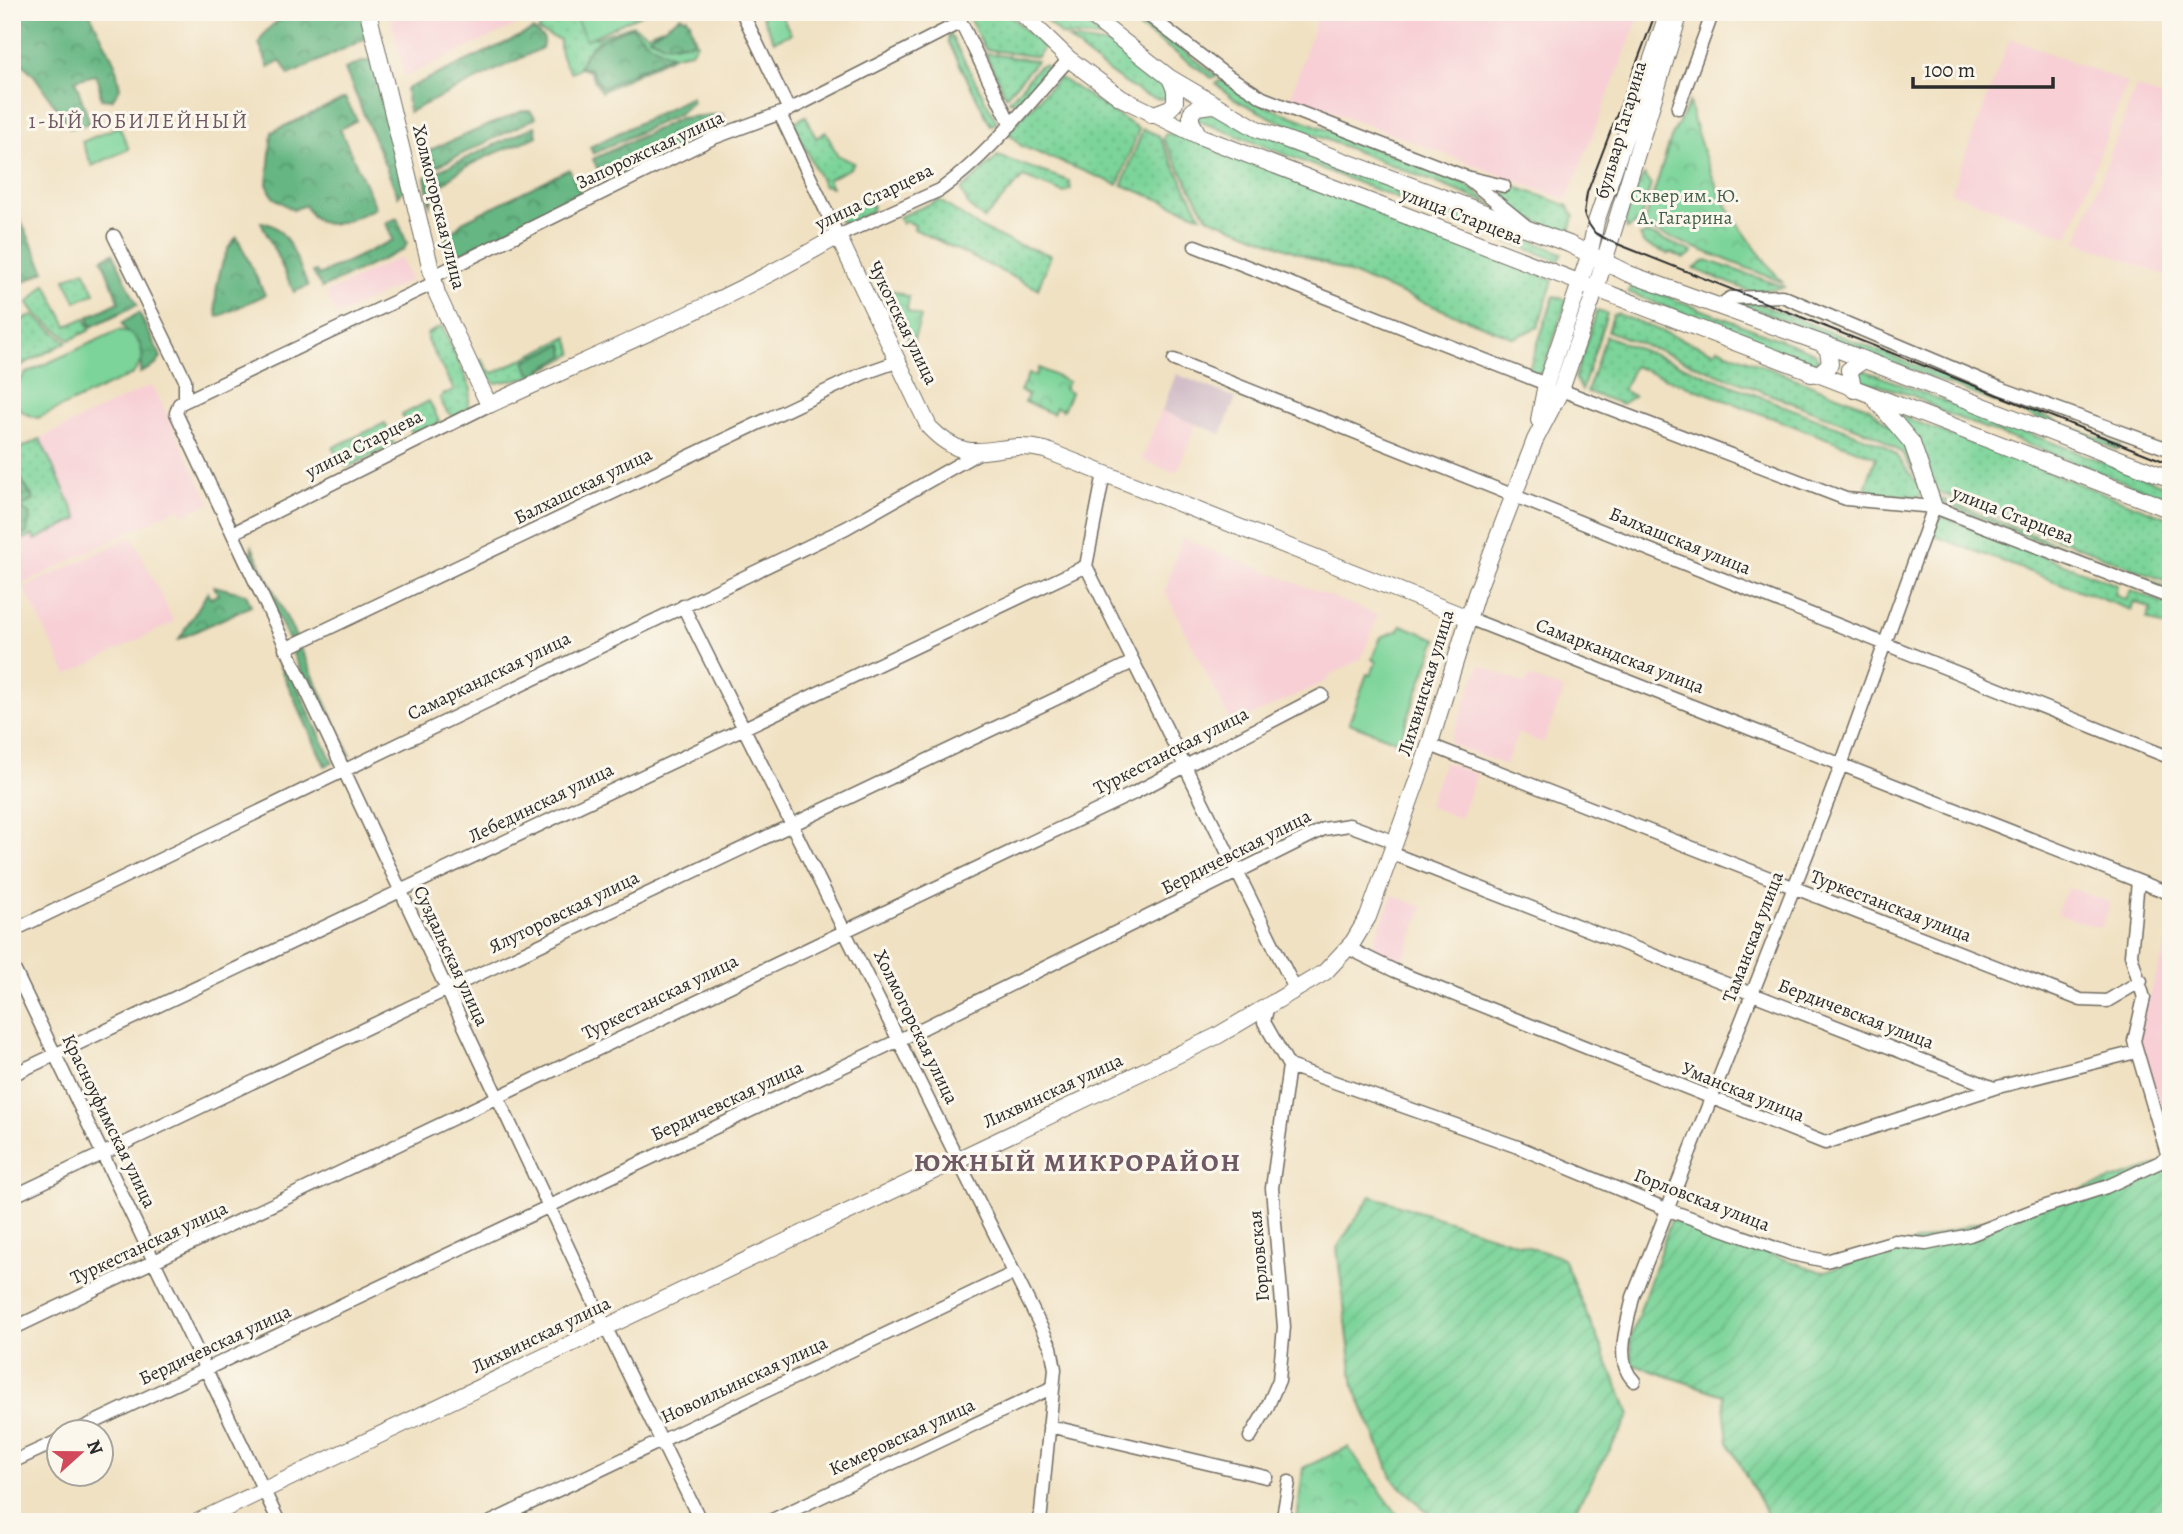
<svg xmlns="http://www.w3.org/2000/svg" width="2183" height="1534" viewBox="0 0 2183 1534" font-family="Alegreya,serif">
	<style>
		.built { fill: #f7cfd5 }
		.industrial { fill: #d2bdc8 }
		.grass { fill: url(#grass-dots); stroke: #548062; stroke-width: 2 }
		.forest { fill: url(#forest-crowns); stroke: #487056; stroke-width: 2 }
		.park { fill: url(#park-crowns); stroke: #548062; stroke-width: 2 }
		.garden { fill: url(#garden-furrows); stroke: #548062; stroke-width: 2 }
		.pitch { fill: #7cd49a; stroke: #548062; stroke-width: 2 }
		.lines { fill: none; stroke-linecap: round; stroke-linejoin: round }
		.minor-casing { stroke: #706b60; stroke-width: 15 }
		.major-casing { stroke: #706b60; stroke-width: 18 }
		.minor { stroke: #fff; stroke-width: 12 }
		.major { stroke: #fff; stroke-width: 16 }
		.tram { stroke: #2b2b2b; stroke-width: 2 }
		.labels { text-anchor: middle; dominant-baseline: central; stroke-width: 6; stroke-linejoin: round; paint-order: stroke }
		.street-label { font-size: 19px; fill: #2b2b2b; stroke: #fbf7ec }
		.park-label { font-size: 19px; fill: #435e4c; stroke: #fbf7ec }
		.neighbourhood-label { font-size: 21px; letter-spacing: 2px; fill: #6f5964; stroke: #fbf7ec }
		.district-label { font-size: 26px; font-weight: bold; letter-spacing: 2px; fill: #6f5964; stroke: #fbf7ec }
	</style>
	<defs>
		<pattern id="grass-dots" width="8" height="8" patternUnits="userSpaceOnUse" patternTransform="scale(1.75)"><rect width="8" height="8" fill="#7cd49a"/><path d="M2 2h.1M6 6h.1" fill="none" stroke="#6bb685" stroke-width="1.8" stroke-linecap="round"/></pattern>
		<pattern id="forest-crowns" width="20" height="18" patternUnits="userSpaceOnUse" patternTransform="scale(1.75)"><rect width="20" height="18" fill="#65b682"/><path d="M2 6a3 3 0 1 1 6 0M12 15a3 3 0 1 1 6 0" fill="none" stroke="#53946b"/></pattern>
		<pattern id="park-crowns" width="20" height="18" patternUnits="userSpaceOnUse" patternTransform="scale(1.75)"><rect width="20" height="18" fill="#7cd49a"/><path d="M2 6a3 3 0 1 1 6 0M12 15a3 3 0 1 1 6 0" fill="none" stroke="#6bb685"/></pattern>
		<pattern id="garden-furrows" width="10" height="10" patternUnits="userSpaceOnUse" patternTransform="scale(1.75)"><rect width="10" height="10" fill="#7cd49a"/><path d="M-1 1l2-2M0 10L10 0M9 11l2-2" fill="none" stroke="#6bb685"/></pattern>
	</defs>
	<rect width="100%" height="100%" fill="#fbf7ec"/>
	<filter id="ink" filterUnits="userSpaceOnUse"><feTurbulence type="fractalNoise" baseFrequency=".0143" numOctaves="2"/><feDisplacementMap in="SourceGraphic" scale="14" xChannelSelector="R" yChannelSelector="G"/><feConvolveMatrix kernelMatrix="1 2 1 2 8 2 1 2 1" color-interpolation-filters="sRGB"/></filter>
	<filter id="wash" filterUnits="userSpaceOnUse"><feTurbulence type="fractalNoise" baseFrequency=".00686" numOctaves="4" result="noise"/><feDisplacementMap in="SourceGraphic" scale="28" xChannelSelector="R" yChannelSelector="G"/><feGaussianBlur stdDeviation="1.57" result="paint"/><feColorMatrix in="noise" values="0 0 0 0 0 0 0 0 0 0 0 0 0 0 0 0 0 1.4 0 .05"/><feComposite in="paint" operator="in"/></filter>
	<g filter="url(#wash)">
		<rect width="100%" height="100%" fill="#f0e1c2"/>
		<!-- built -->
		<path class="built" d="M390 12H544L405 77Z
			M1319 12H1641L1567 200 1291 96Z
			M2010 38 2127 83 2068 237 1951 192Z
			M2136 87 2171 100V278L2077 241Z
			M400 257 411 280 337 316 326 293Z
			M149 386 154 388 210 503 183 515 179 508 21 585 12 567V452Z
			M1161 411 1196 424 1177 473 1142 460Z
			M132 536 174 622 67 675 24 588Z
			M1182 538 1378 615 1361 659 1330 675 1328 680 1232 725 1165 591Z
			M1480 665 1525 684 1529 677 1564 690 1543 743 1518 733 1505 765 1449 743Z
			M1444 762 1477 774 1460 818 1428 806Z
			M2068 887 2111 903 2101 928 2056 914Z
			M1392 895 1423 907 1401 966 1370 952Z
			M2171 931V1134L2167 1135 2136 1035Z"/>
		<!-- industrial -->
		<path class="industrial" d="M1176 374 1236 398 1221 434 1162 411Z"/>
		<!-- grass -->
		<path class="grass" d="M549 12H606L598 25 595 38 632 25 648 34 687 17 697 43 691 52 675 55 601 92 589 71 580 68 571 72C563 63 559 51 560 40L538 31Z
			M966 12H1006L1044 47 1037 57 985 49Z
			M1037 12H1073L1102 38 1061 35Z
			M1136 14 1217 76 1212 78 1130 21Z
			M949 32 997 122 991 126 948 41Z
			M1068 39 1112 45 1165 82 1169 92 1166 98C1147 107 1085 53 1068 39Z
			M985 53 1037 61 1006 96Z
			M1045 65 1049 70 1020 103 1009 101 1039 66Z
			M1059 77 1139 129 1118 185 1021 146 1008 132Z
			M1220 80 1263 105 1463 182 1493 205 1274 119 1234 99 1216 84Z
			M1207 108 1562 253 1559 261 1199 121 1198 116Z
			M806 116 816 138 826 132 837 155 854 163 851 168 828 179 832 187 823 185 793 123Z
			M1143 129 1158 135 1201 216 1122 185Z
			M1166 133 1194 138 1553 280 1538 327 1514 338 1207 217 1163 139Z
			M998 156 1069 181 1071 189 1064 193 1023 177 984 219 969 206 961 190Z
			M1644 175 1651 184 1640 222 1627 229C1620 214 1637 189 1644 175Z
			M1510 185 1567 205 1574 216 1569 235 1532 220 1503 200Z
			M868 197 873 206 871 212 846 224 840 221 835 211Z
			M939 200 979 227 1013 243 1051 255 1038 289 914 229 915 225 905 221 902 224 899 217Z
			M1647 233 1693 252 1684 259 1671 252 1669 254 1644 244 1640 236Z
			M1706 260 1785 287 1752 292 1694 269Z
			M84 270 95 293 76 302 65 279Z
			M1632 283 1815 353 1819 362 1809 365 1628 292Z
			M46 284 67 326 85 318 90 330 70 340 35 313 28 303Z
			M1554 296 1567 300 1543 371 1534 375 1528 372Z
			M1737 302 1757 303 2120 446 2118 450Z
			M1597 311 1607 314 1582 390 1575 378Z
			M1618 314 1714 352 1717 348 1868 407 1902 437 1915 475 1902 453 1877 436 1608 331 1613 316Z
			M33 315 67 342 12 370V324Z
			M442 326 471 389 468 408 455 417 447 412 440 400 442 395 454 390 427 340V334Z
			M1606 336 1884 445 1895 454 1923 491 1919 497 1870 493 1866 486 1876 457 1634 366 1623 390 1634 396 1622 404 1587 392Z
			M568 337 573 354 530 377 496 383 477 370 474 363 482 359 487 369 494 373Z
			M1861 369 2171 488V500L1943 412 1914 396 1858 379 1857 371Z
			M429 401 440 423 413 434 402 415Z
			M1893 413 2171 519V583L1933 490Z
			M385 423 394 445 347 468 332 448Z
			M40 439 78 519 35 540 33 535 12 544V452Z
			M1934 496 2171 589V593L1940 502Z
			M1941 516 2117 585 2115 595 2126 600 2131 590 2171 606V629L2147 619 2151 609 2134 601 2131 610 1932 535 1936 520Z"/>
		<!-- forest -->
		<path class="forest" d="M12 12H89L115 63 120 88 112 100 101 99 99 82 95 75 75 80 90 123 70 128 34 75 12 54Z
			M297 12H360L367 38 289 75 280 60 269 68 259 43C267 25 279 20 297 12Z
			M681 16 690 21 694 42 666 45 649 37Z
			M632 27 650 44 671 55 602 88 590 69 579 67C590 40 606 37 632 27Z
			M533 30 544 39 542 48 409 112 406 89Z
			M364 61H372L404 190 398 196 345 69Z
			M691 97 693 101 679 114 593 154 590 147Z
			M345 98 357 120 340 129 376 208C350 219 321 239 305 205L293 210 273 197 267 184 272 132Z
			M522 111H530L536 118 427 171 435 161 429 155H424L425 152Z
			M722 114 727 123 604 183 593 159 680 118Z
			M535 126 537 136C501 153 445 165 430 205L425 177Z
			M569 169 581 194 446 261 445 240 462 222Z
			M12 203 45 271 20 284 12 271Z
			M397 218 407 244 403 250 322 288 313 272 316 271 319 275 393 240 386 223Z
			M261 222C288 224 298 265 308 286L294 292Z
			M237 237 265 295 218 317C211 299 222 249 237 237Z
			M113 253 137 305 91 327 88 317 119 302 102 259Z
			M139 313 161 357 156 365 140 373C148 328 130 347 122 323Z
			M563 344 565 355 534 374 529 372 525 361Z
			M12 474 20 477 34 500 20 507 30 515 27 533 12 539Z
			M252 547 298 641 289 640 251 560Z
			M214 586 246 594 251 606 179 639 208 592 211 598 218 594Z
			M299 645 350 755 342 759 293 654Z
			M279 665 291 673 333 763 325 766Z"/>
		<!-- park -->
		<path class="park" d="M1689 102C1709 185 1729 217 1782 282L1643 227 1671 138Z
			M883 287 909 297 907 311 921 317 913 342 915 353Z
			M1039 368 1068 382 1064 389 1071 393 1063 410 1056 407 1053 414 1025 402 1028 395 1020 391 1029 373 1036 376Z
			M1348 1447 1403 1522H1297L1303 1468Z"/>
		<!-- garden -->
		<path class="garden" d="M2171 1161V1515L2128 1522H1771L1728 1442 1723 1395 1632 1364 1630 1340 1671 1220 1822 1272Z
			M1371 1196 1563 1258 1630 1415 1572 1515 1560 1522H1438L1393 1479 1354 1387 1337 1248Z"/>
		<!-- pitch -->
		<path class="pitch" d="M573 12H646L586 40Z
			M760 12H780L791 34 774 41Z
			M119 126 129 149 92 166 82 142Z
			M119 330C136 333 143 344 142 361L133 374 38 418C20 414 13 406 14 388L26 373Z
			M1401 625 1437 639 1399 742 1349 723 1367 674 1371 675 1376 662 1372 659 1381 637 1399 630Z"/>
	</g>
	<g filter="url(#ink)">
		<g class="lines">
			<defs>
				<path id="minor" d="M742 12 789 110
					M956 12 1011 125
					M1144 12 1222 72 1263 98 1466 177 1525 225
					M1678 108 1713 12
					M780 114 838 236 940 190C990 154 1028 104 1069 59
					M1470 178 1504 186
					M114 236 185 380V401
					M1195 246 1546 384
					M432 277 713 138 789 110 961 22
					M434 283 179 404 176 413 606 1328 701 1522
					M1718 307 1730 298 1782 296 2000 388 2171 450
					M1174 360 2171 758
					M1561 390 1846 499 1934 507 2171 598
					M1104 473 1086 566 1296 991
					M233 533 489 405
					M683 606 1051 1347 1055 1369 1040 1522
					M1468 618 2171 894
					M285 649 862 374 899 361
					M1430 745 2081 1000 2107 1001 2141 981
					M1391 853 1994 1088
					M2138 881 2131 955 2144 998 2134 1041 2171 1167
					M12 931 846 528 980 452
					M1348 948 1395 971 1825 1143 1994 1088 2136 1052
					M12 965 279 1522
					M1268 1005 1264 1022 1289 1066 1518 1147 1666 1209 1792 1254 1826 1261 1895 1241 1926 1244 1970 1235 2034 1210 2106 1187 2171 1157
					M12 1075 1086 566
					M12 1197 1133 662
					M12 1329 1134 793 1322 695
					M1634 1381C1613 1361 1628 1323 1633 1297L1831 793 1934 507
					M1049 1426 1266 1477
					M74 1432 899 1040 1324 829 1349 825 1395 842
					M1250 1437 1266 1410 1279 1380 1284 1327 1272 1188 1289 1066
					M12 1462 60 1440
					M491 1522 1014 1273
					M768 1522 1053 1387
					M1282 1522 1289 1482"/>
				<path id="major" d="M368 12 437 294 489 405C606 351 727 301 838 236L929 427C973 473 995 437 1045 450L1468 618
					M1020 12 1069 59 1121 98 1199 136 2171 510
					M1086 12 1170 78 1257 129 1569 244 1629 274 1821 343 2171 479
					M1152 115 1170 108 1175 103V90L1170 78
					M1199 136 1191 121V113L1197 107 1213 105
					M1811 374 1820 373 1830 364 1828 350 1821 343
					M1854 390 1849 370 1864 360
					M1874 398 1912 443 1934 507
					M1539 420 1546 384 1589 256 1596 222 1668 12
					M197 1522 1217 1036 1325 972 1353 942 1368 917 1426 756 1476 594 1535 440 1561 390 1596 288 1680 12"/>
			</defs>
			<!-- minor casing -->
			<use href="#minor" class="minor-casing"/>
			<!-- major casing -->
			<use href="#major" class="major-casing"/>
			<!-- minor -->
			<use href="#minor" class="minor"/>
			<!-- major -->
			<use href="#major" class="major"/>
			<!-- tram -->
			<path class="tram" d="M1656 12 1587 193 1584 214 1588 223 1595 233 1610 241 2171 464"/>
		</g>
	</g>
	<g class="labels">
		<!-- street labels -->
		<g class="street-label">
			<text transform="translate(1621 130) rotate(-74)">бульвар Гагарина</text>
			<text transform="translate(650 150) rotate(-25)">Запорожская улица</text>
			<text transform="translate(874 197) rotate(-26)">улица Старцева</text>
			<text transform="translate(439 207) rotate(76)">Холмогорская улица</text>
			<text transform="translate(1462 216) rotate(21)">улица Старцева</text>
			<text transform="translate(903 323) rotate(64)">Чукотская улица</text>
			<text transform="translate(364 444) rotate(-27)">улица Старцева</text>
			<text transform="translate(583 486) rotate(-26)">Балхашская улица</text>
			<text transform="translate(2013 515) rotate(21)">улица Старцева</text>
			<text transform="translate(1680 541) rotate(22)">Балхашская улица</text>
			<text transform="translate(1620 656) rotate(21)">Самаркандская улица</text>
			<text transform="translate(489 676) rotate(-26)">Самаркандская улица</text>
			<text transform="translate(1426 683) rotate(-73)">Лихвинская улица</text>
			<text transform="translate(1171 751) rotate(-27)">Туркестанская улица</text>
			<text transform="translate(541 803) rotate(-26)">Лебединская улица</text>
			<text transform="translate(1236 852) rotate(-27)">Бердичевская улица</text>
			<text transform="translate(1891 906) rotate(21)">Туркестанская улица</text>
			<text transform="translate(564 912) rotate(-26)">Ялуторовская улица</text>
			<text transform="translate(1753 937) rotate(-69)">Таманская улица</text>
			<text transform="translate(451 956) rotate(65)">Суздальская улица</text>
			<text transform="translate(660 997) rotate(-26)">Туркестанская улица</text>
			<text transform="translate(1856 1014) rotate(21)">Бердичевская улица</text>
			<text transform="translate(916 1027) rotate(64)">Холмогорская улица</text>
			<text transform="translate(1053 1091) rotate(-25)">Лихвинская улица</text>
			<text transform="translate(1743 1092) rotate(22)">Уманская улица</text>
			<text transform="translate(727 1101) rotate(-25)">Бердичевская улица</text>
			<text transform="translate(109 1121) rotate(64)">Красноуфимская улица</text>
			<text transform="translate(1702 1200) rotate(21)">Горловская улица</text>
			<text transform="translate(149 1243) rotate(-25)">Туркестанская улица</text>
			<text transform="translate(1259 1256) rotate(-95)">Горловская</text>
			<text transform="translate(541 1335) rotate(-26)">Лихвинская улица</text>
			<text transform="translate(215 1345) rotate(-25)">Бердичевская улица</text>
			<text transform="translate(744 1380) rotate(-25)">Новоильинская улица</text>
			<text transform="translate(902 1437) rotate(-25)">Кемеровская улица</text>
		</g>
		<!-- park labels -->
		<g class="park-label">
			<text x="1685" y="196">Сквер им. Ю.<tspan x="1685" dy="22">А. Гагарина</tspan></text>
		</g>
		<!-- neighbourhood labels -->
		<g class="neighbourhood-label">
			<text x="139" y="121">1-ЫЙ ЮБИЛЕЙНЫЙ</text>
		</g>
		<!-- district labels -->
		<g class="district-label">
			<text x="1078" y="1162">ЮЖНЫЙ МИКРОРАЙОН</text>
		</g>
	</g>
	<!-- margin -->
	<rect width="2183" height="1534" fill="none" stroke="#fbf7ec" stroke-width="42"/>
	<!-- north arrow -->
	<g transform="translate(80 1453) rotate(69)"><circle r="33" fill="#fbf7ec" stroke="#a8a59f" stroke-width="2"/>
	<path d="M0-5L12 26L0 18L-12 26Z" fill="#d1495b"/>
	<text y="-10" font-size="19" font-weight="bold" text-anchor="middle" fill="#2b2b2b">N</text>
	</g>
	<!-- scale -->
	<path d="M1913 77v10h140v-10" fill="none" stroke="#2b2b2b" stroke-width="3.5"/>
	<text x="1924" y="77" font-size="21" fill="#2b2b2b" stroke="#fbf7ec" stroke-width="5" paint-order="stroke">100 m</text>
</svg>
